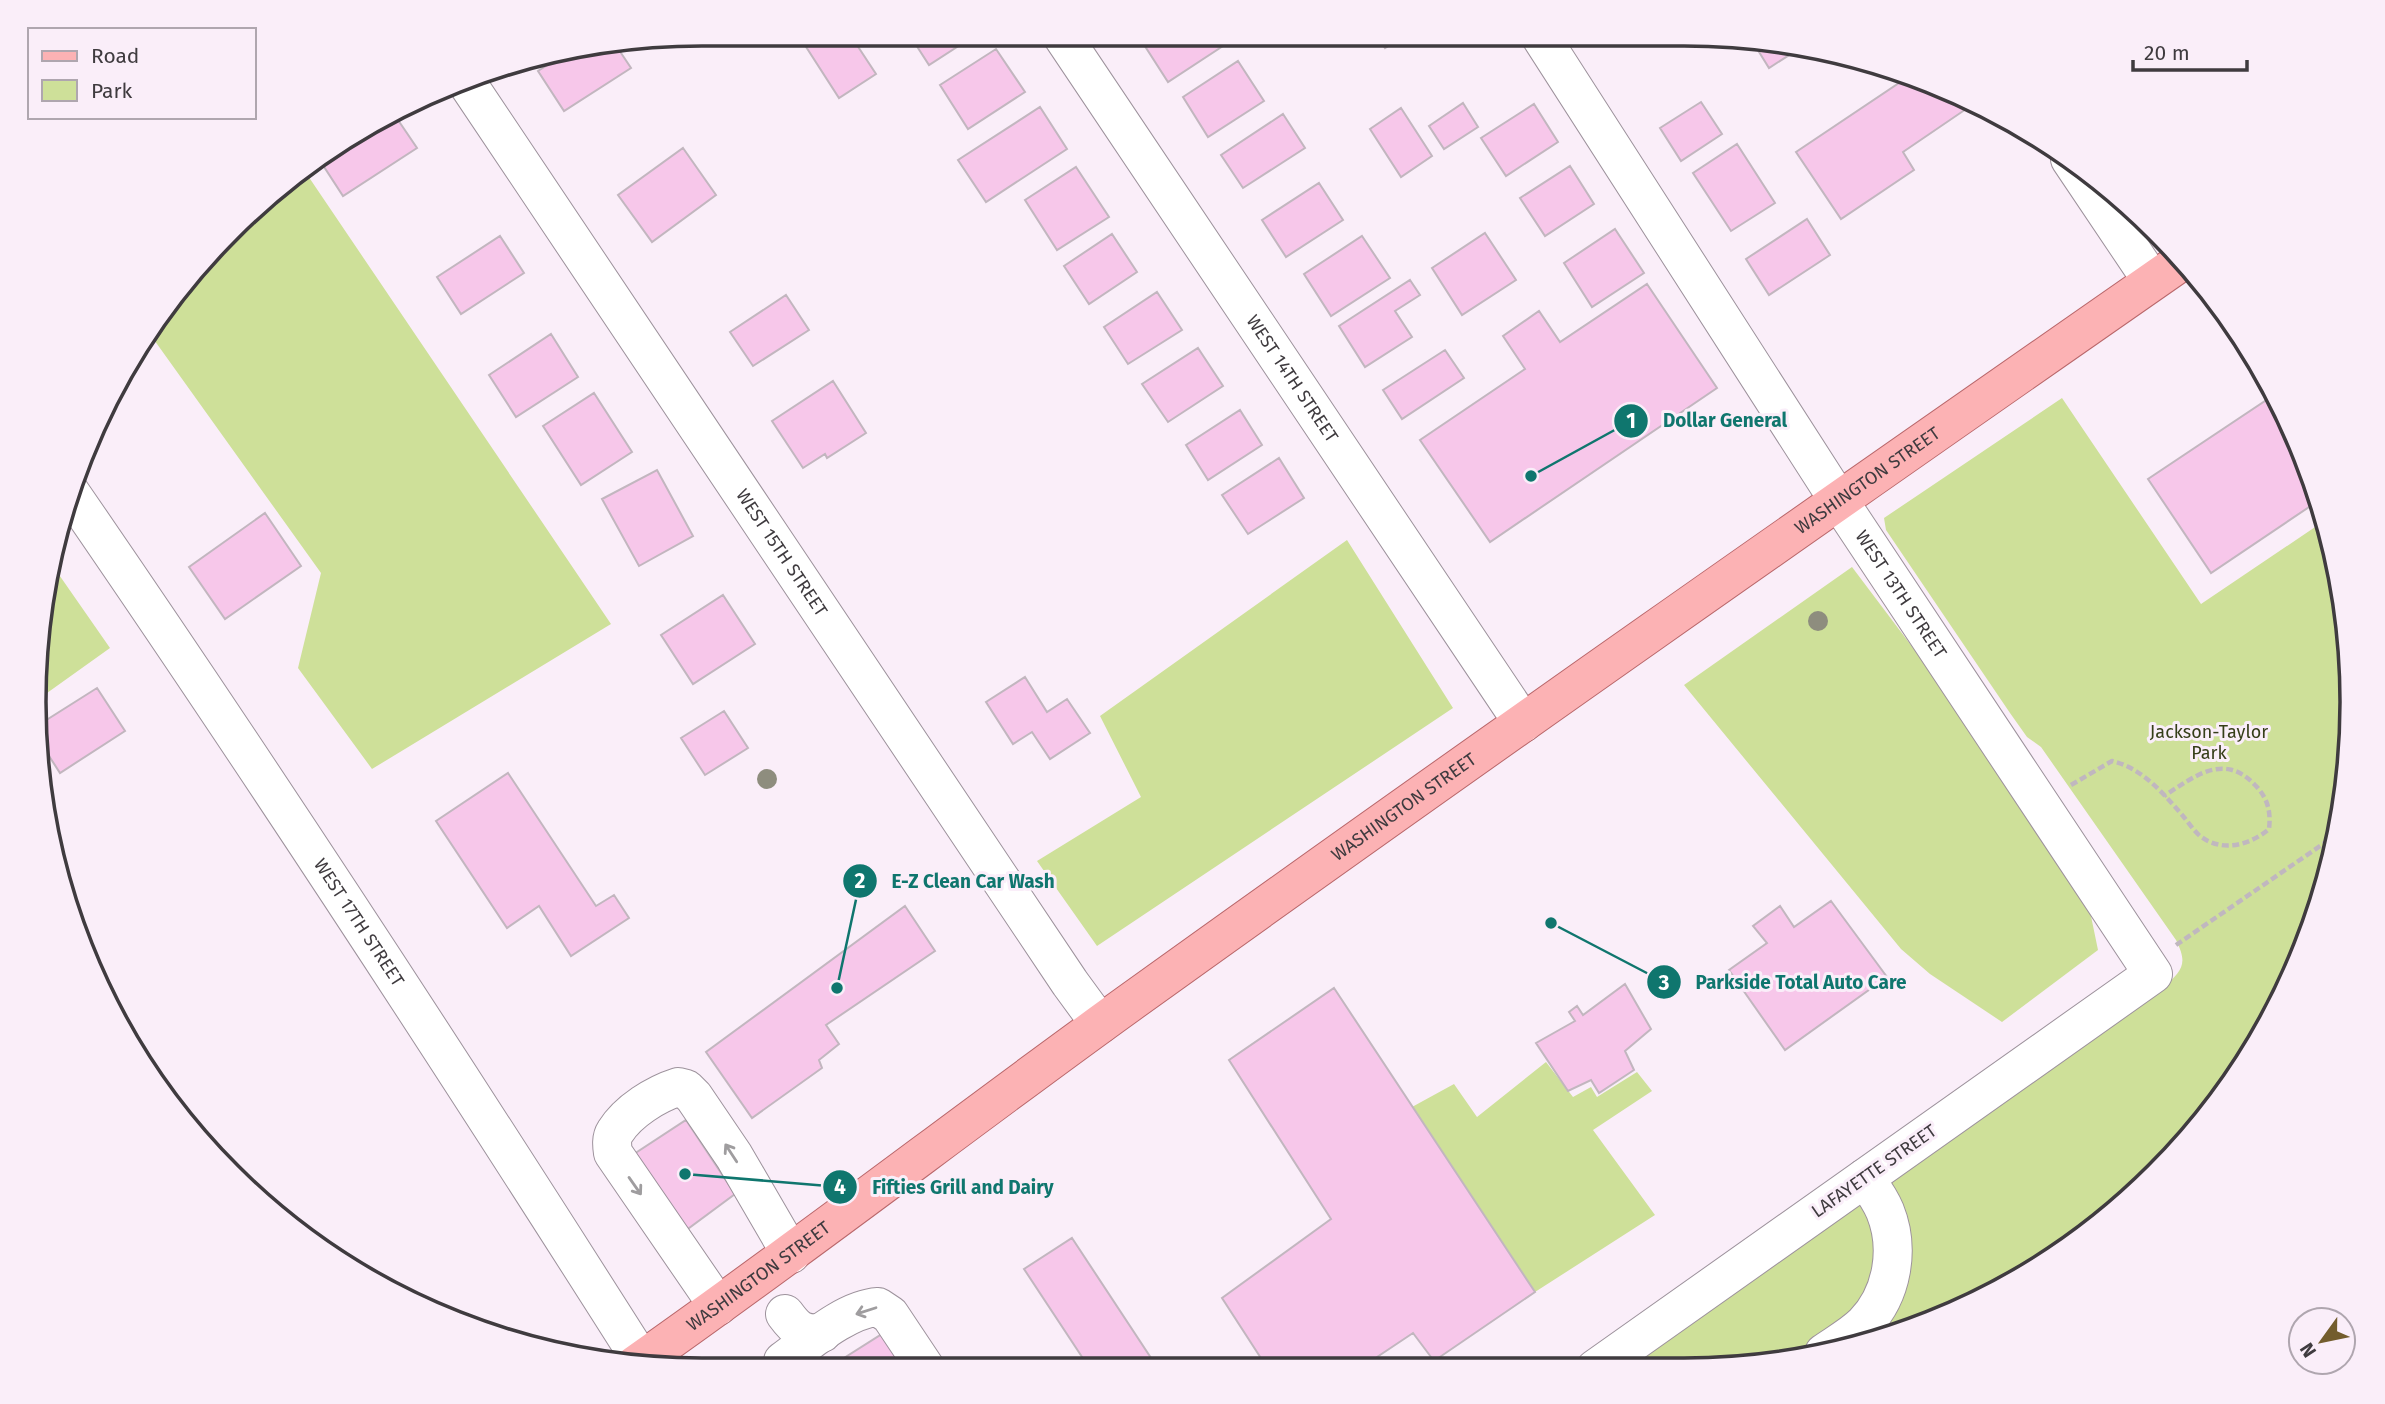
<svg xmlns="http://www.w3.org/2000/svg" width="2385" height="1404" viewBox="0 0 2385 1404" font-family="'Fira Sans',sans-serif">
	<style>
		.green { fill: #cee099 }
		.building { fill: #f7c7ea; stroke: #c2b6bf; stroke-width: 2 }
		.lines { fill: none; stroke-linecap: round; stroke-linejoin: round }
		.minor-casing { stroke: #9d929c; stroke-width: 40 }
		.major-casing { stroke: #b9676b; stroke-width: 40 }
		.path { stroke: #c0b7bf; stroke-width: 4.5; stroke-dasharray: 7 3.5; stroke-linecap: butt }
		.minor { stroke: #fff; stroke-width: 38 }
		.major { stroke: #fcb2b4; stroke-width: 38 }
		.tree { fill: #8e8d7e }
		.oneway { stroke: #9f9d9f }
		.labels { text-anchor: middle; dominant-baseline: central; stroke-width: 6; stroke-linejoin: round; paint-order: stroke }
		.street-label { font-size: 18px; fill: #3f3b3f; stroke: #faeef9 }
		.park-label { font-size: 18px; fill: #363e19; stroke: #faeef9 }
		.rim { fill: none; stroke: #3f3b3f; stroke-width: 3.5 }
		.leader { fill: none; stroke: #0f766e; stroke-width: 2.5 }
		.callout-dot { fill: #0f766e; stroke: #faeef9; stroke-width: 2.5 }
		.mark-label { font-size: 21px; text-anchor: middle; font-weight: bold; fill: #fff }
		.callout-label { font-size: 19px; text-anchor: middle; font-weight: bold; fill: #0f766e; stroke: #faeef9; stroke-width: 6; stroke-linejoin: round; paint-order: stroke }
	</style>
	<rect width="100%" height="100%" fill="#faeef9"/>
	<!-- green -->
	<path class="green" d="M302 167 611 624 372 769 298 668 321 573 147 330 295 171Z
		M2062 398 2201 604 2324 521 2339 572 2352 702 2339 833 2301 958 2239 1074 2124 1205 2017 1281 1856 1348 1727 1369H1613L2163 989C2181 970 2189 966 2176 940L2041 747 2027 737 2010 713 1886 530 1884 518Z
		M1347 540 1453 708 1097 946 1037 861 1141 797 1100 716Z
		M1852 567 1993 754 2086 892 2098 950 2002 1022 1930 974 1901 949 1684 685Z
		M55 569 110 648 33 703V702Z
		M1546 1062 1573 1097 1591 1087 1597 1097 1637 1072 1652 1091 1593 1130 1655 1215 1535 1292 1412 1107 1454 1084 1477 1117Z"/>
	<!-- building -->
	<path class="building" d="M810 33H849L876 74 839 98 801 39Z
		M909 34H977L929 65Z
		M1150 34H1219L1226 44 1168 82 1141 40Z
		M1376 34H1407L1385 48Z
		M1751 39 1795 48 1797 50 1769 68Z
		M617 47 631 68 564 111 538 71 560 57Z
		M996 49 1025 92 968 129 940 85Z
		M1238 61 1264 101 1208 137 1183 97Z
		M1911 75 1972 105 1903 152 1914 170 1841 219 1796 152Z
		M1701 102 1722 134 1681 161 1660 128Z
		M1463 103 1478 127 1444 149 1429 126Z
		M1534 104 1558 142 1506 176 1481 138Z
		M1040 107 1067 149 986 202 958 160Z
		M1401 108 1432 156 1401 177 1370 129Z
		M1283 114 1305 148 1243 188 1221 155Z
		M396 117 417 148 343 196 319 159Z
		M1737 144 1775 203 1731 231 1693 173Z
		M683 148 716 195 652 242 618 195Z
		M1570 166 1594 204 1545 236 1520 198Z
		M1076 167 1109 217 1057 250 1025 200Z
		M1319 183 1343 220 1286 257 1262 220Z
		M1807 219 1830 255 1769 295 1746 259Z
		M1615 229 1644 273 1592 307 1564 263Z
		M1485 233 1516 280 1462 315 1432 268Z
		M1112 234 1137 272 1089 304 1064 266Z
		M500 236 524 273 461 314 437 277Z
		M1362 236 1390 278 1331 316 1304 274Z
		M1410 280 1420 295 1395 311 1412 337 1365 367 1339 326Z
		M1647 284 1717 388 1490 542 1420 440 1525 369 1503 336 1539 311 1560 342Z
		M1157 292 1182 330 1128 364 1104 327Z
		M786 295 809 330 753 366 730 332Z
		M551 334 578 377 516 417 489 375Z
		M1198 348 1223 386 1168 422 1142 384Z
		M1445 350 1464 378 1402 419 1383 390Z
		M833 381 866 433 827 458 825 454 803 468 772 421Z
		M594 393 632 452 581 485 543 426Z
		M2274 395 2301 446 2318 501 2211 573 2148 479Z
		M1240 410 1262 445 1208 480 1186 445Z
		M1279 458 1304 498 1248 534 1222 495Z
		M657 470 693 536 639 566 602 499Z
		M265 513 301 566 225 619 189 567Z
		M723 595 755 644 693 684 661 635Z
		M1025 677 1047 712 1067 699 1090 733 1050 759 1032 732 1013 744 986 702Z
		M97 688 125 731 60 773 40 742 37 726Z
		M724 711 748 748 705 775 681 738Z
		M508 773 596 906 614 895 629 918 571 956 539 906 507 928 436 821Z
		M1831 901 1887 977 1785 1050 1729 970 1767 943 1753 926 1780 906 1794 927Z
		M905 906 935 951 826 1025 839 1044 819 1060 822 1068 752 1118 706 1052Z
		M1625 984 1651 1029 1625 1051 1634 1070 1599 1093 1591 1080 1568 1091 1536 1043 1575 1021 1569 1012 1577 1006 1583 1015Z
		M1334 988 1535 1292 1434 1361 1413 1333 1359 1369H1268L1222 1298 1331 1219 1229 1060Z
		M686 1120 735 1194 685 1231 634 1154Z
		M1072 1238 1153 1361 1141 1369H1090L1024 1269Z
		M882 1334 904 1369H852L844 1358Z"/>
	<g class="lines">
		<defs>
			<g id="minor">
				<path id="s1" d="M1061 34 1523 723"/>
				<path id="s2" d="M1539 34 1839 501 2153 974 1595 1369"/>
				<path id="s3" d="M465 80 1070 983 1100 1024"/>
				<path d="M2070 159 2152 281"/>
				<path id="s4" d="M68 489C265 775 455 1067 641 1360"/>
				<path d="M718 1306 613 1153C612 1146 611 1138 615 1132 628 1111 656 1094 678 1087L686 1089 694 1097 734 1156 791 1254"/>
				<path d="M785 1314C796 1329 802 1335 822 1333"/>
				<path d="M1824 1353C1837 1344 1853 1335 1864 1324 1893 1294 1900 1248 1885 1211 1880 1199 1872 1188 1865 1178"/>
				<path d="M783 1361C809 1342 846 1309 878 1307L890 1315 926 1369"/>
			</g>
			<g id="major">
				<path id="s5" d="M635 1365C802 1248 963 1123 1128 1004 1477 753 1829 507 2182 261"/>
			</g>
		</defs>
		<!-- minor casing -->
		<use href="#minor" class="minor-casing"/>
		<!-- major casing -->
		<use href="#major" class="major-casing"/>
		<!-- path -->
		<path class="path" d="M2071 785 2112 761C2142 768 2163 793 2183 816 2188 822 2194 831 2200 836 2222 853 2250 845 2269 829 2271 812 2268 798 2255 785 2224 752 2195 776 2164 796
			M2176 945 2339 833"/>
		<!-- minor -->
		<use href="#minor" class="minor"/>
		<!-- major -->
		<use href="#major" class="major"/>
	</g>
	<!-- trees -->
	<g class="tree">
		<circle cx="1818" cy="621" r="10"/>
		<circle cx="767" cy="779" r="10"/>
	</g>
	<!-- one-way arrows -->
	<defs><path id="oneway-shaft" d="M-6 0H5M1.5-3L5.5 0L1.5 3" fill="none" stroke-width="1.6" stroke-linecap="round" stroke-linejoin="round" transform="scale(1.75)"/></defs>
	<g class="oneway">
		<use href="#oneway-shaft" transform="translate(731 1153) rotate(-123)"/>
		<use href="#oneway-shaft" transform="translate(635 1186) rotate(55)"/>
		<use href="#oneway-shaft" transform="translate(866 1311) rotate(162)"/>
	</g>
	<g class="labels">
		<!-- street labels -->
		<g class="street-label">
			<text stroke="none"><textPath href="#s1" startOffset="415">WEST 14TH STREET</textPath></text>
			<text stroke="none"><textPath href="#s5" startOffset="1517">WASHINGTON STREET</textPath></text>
			<text stroke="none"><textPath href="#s3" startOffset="569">WEST 15TH STREET</textPath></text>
			<text stroke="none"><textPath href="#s2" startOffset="667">WEST 13TH STREET</textPath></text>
			<text stroke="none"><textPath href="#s5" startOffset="950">WASHINGTON STREET</textPath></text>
			<text stroke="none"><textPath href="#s4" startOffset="522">WEST 17TH STREET</textPath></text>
			<text transform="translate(1874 1171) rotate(-35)">LAFAYETTE STREET</text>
			<text stroke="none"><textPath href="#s5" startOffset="152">WASHINGTON STREET</textPath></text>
		</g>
		<!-- park labels -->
		<g class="park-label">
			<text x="2209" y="732">Jackson-Taylor<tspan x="2209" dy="21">Park</tspan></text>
		</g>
	</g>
	<!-- crop -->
	<path d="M0 0H2385V1404H0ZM702 46H1684A656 656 0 0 1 2340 702V702A656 656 0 0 1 1684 1358H702A656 656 0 0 1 46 702V702A656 656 0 0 1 702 46Z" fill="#faeef9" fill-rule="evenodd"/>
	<path class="rim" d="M702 46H1684A656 656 0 0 1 2340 702V702A656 656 0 0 1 1684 1358H702A656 656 0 0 1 46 702V702A656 656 0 0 1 702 46Z"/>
	<!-- callouts -->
	<path class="leader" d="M1531 476L1631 421M837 988L860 881M1551 923L1664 982M685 1174L840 1187"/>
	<g class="callout-dot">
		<circle cx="1531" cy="476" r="7"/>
		<circle cx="837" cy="988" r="7"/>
		<circle cx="1551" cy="923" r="7"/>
		<circle cx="685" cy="1174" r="7"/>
		<circle cx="1631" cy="421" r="18"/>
		<circle cx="860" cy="881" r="18"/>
		<circle cx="1664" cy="982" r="18"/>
		<circle cx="840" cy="1187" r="18"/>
	</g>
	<g class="mark-label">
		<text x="1631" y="428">1</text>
		<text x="860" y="888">2</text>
		<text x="1664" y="990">3</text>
		<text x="840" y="1194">4</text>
	</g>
	<g class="callout-label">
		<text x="1725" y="427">Dollar General</text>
		<text x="973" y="888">E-Z Clean Car Wash</text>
		<text x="1801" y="989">Parkside Total Auto Care</text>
		<text x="963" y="1194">Fifties Grill and Dairy</text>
	</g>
	<!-- legend -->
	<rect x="28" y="28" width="228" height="91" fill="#faeef9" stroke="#afa6af" stroke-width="2"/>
	<rect x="42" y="51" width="35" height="10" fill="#fcb2b4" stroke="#afa6af" stroke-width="2"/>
	<text x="91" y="63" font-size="21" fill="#3f3b3f">Road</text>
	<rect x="42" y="80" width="35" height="21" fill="#cee099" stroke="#afa6af" stroke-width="2"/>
	<text x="91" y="98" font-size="21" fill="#3f3b3f">Park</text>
	<!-- north arrow -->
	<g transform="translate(2322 1341) rotate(237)"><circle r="33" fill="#faeef9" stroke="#afa6af" stroke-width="2"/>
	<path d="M0-5L12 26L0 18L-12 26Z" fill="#735d2d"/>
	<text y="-10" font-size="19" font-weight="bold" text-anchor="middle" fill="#3f3b3f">N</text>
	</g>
	<!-- scale -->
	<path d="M2133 60v10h114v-10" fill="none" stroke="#3f3b3f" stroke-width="3.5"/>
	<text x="2144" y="60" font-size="21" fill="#3f3b3f" stroke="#faeef9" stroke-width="5" paint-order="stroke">20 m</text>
</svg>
